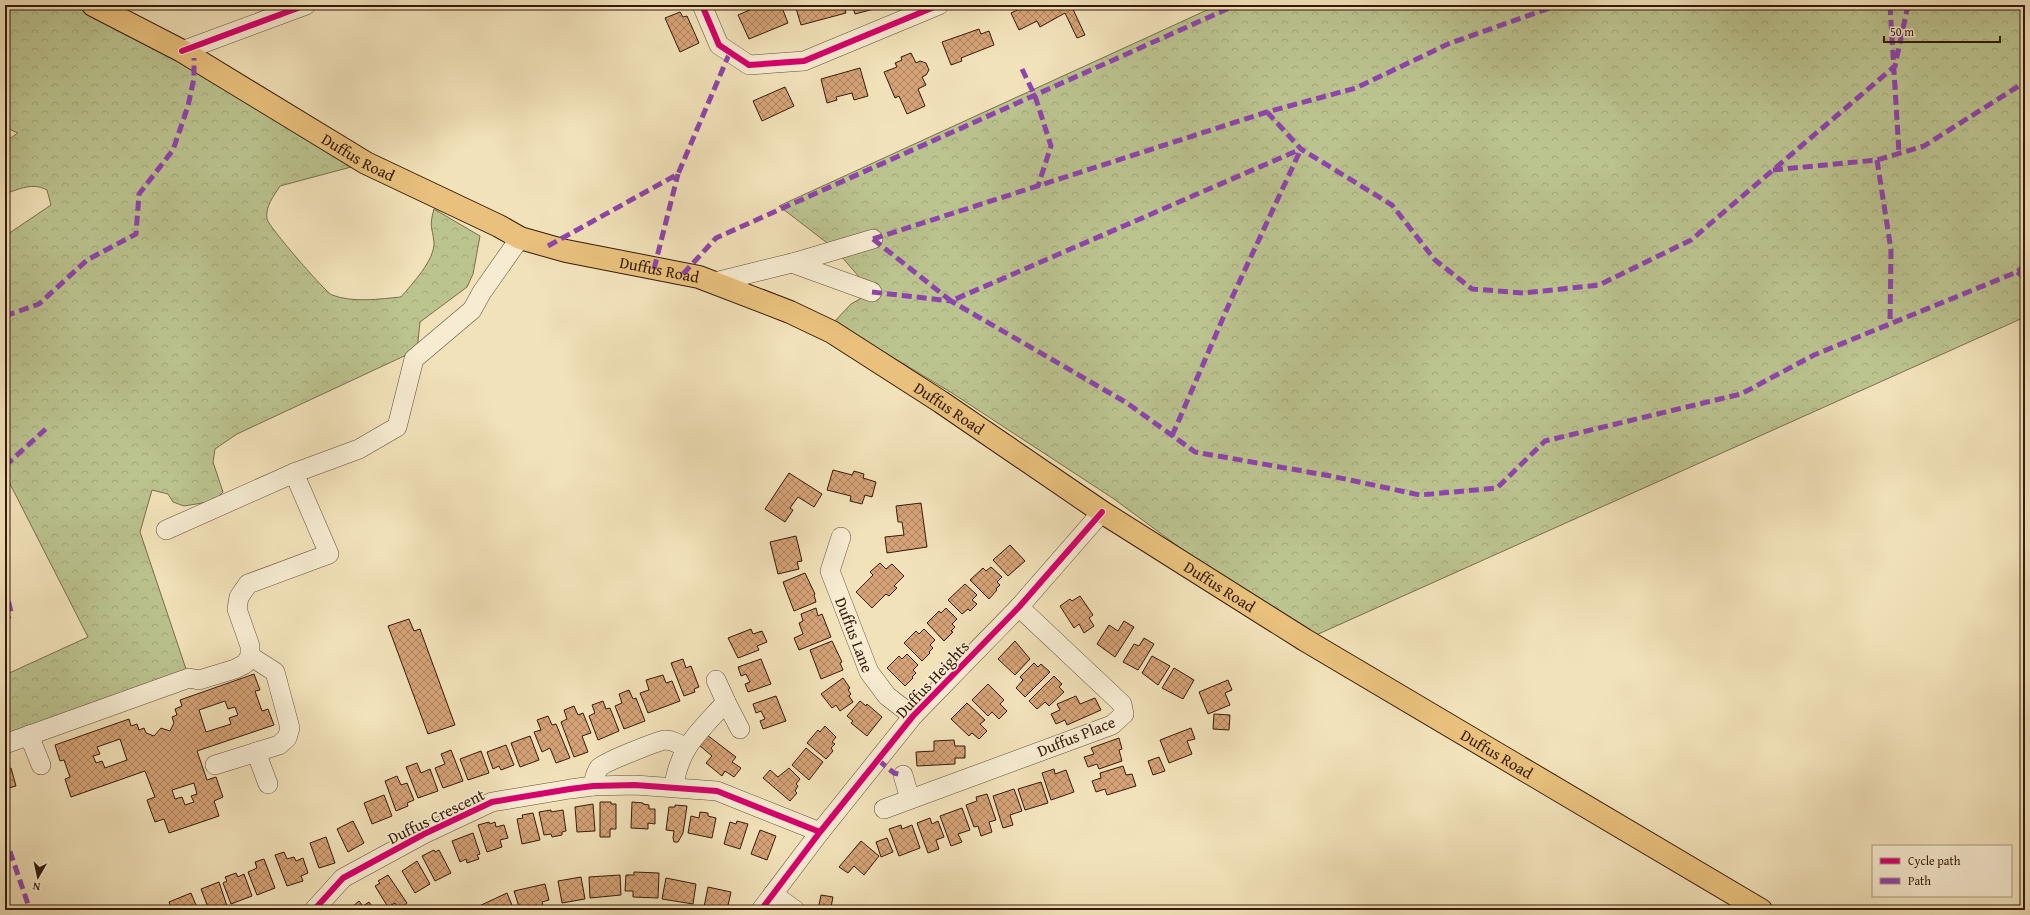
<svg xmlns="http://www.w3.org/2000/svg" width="2030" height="915" viewBox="0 0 2030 915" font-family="'Gentium Book Plus',serif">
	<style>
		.forest { fill: url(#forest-crowns); stroke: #786e4b }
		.building { fill: url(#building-cross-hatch); stroke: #351a07; fill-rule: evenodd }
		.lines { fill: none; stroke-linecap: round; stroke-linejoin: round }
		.minor-casing { stroke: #644c34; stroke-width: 20 }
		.major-casing { stroke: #351a07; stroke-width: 24 }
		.minor { stroke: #f7ecd2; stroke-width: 19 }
		.major { stroke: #e9c17d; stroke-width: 22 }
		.quiet { stroke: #8e44ad; stroke-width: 5; stroke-dasharray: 10 5; stroke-linecap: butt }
		.cycleway-casing { stroke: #f7ecd2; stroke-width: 8 }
		.cycleway { stroke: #d6006c; stroke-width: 6 }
		.labels { text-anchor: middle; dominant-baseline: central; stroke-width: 3.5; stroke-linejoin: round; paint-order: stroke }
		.street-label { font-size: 16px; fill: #351a07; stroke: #f7ecd2 }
	</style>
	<defs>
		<pattern id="forest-crowns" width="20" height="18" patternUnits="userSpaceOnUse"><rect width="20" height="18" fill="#bbc38f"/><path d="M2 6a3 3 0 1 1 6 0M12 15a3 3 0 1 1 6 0" fill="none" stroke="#a1a77a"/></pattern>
		<pattern id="building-cross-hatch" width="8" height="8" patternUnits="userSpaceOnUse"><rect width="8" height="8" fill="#d5a377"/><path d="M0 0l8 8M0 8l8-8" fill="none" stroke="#ae8460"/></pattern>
	</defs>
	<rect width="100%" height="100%" fill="#f2e2ba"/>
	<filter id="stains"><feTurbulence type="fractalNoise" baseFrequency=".005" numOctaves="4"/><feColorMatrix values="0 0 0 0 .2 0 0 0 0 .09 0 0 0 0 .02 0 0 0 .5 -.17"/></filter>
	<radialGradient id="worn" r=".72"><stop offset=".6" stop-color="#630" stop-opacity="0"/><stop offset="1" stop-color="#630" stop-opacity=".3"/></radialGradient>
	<!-- forest -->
	<path class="forest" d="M5 5H93L366 163 280 186C274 196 265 206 267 219 268 226 326 293 332 295 353 303 380 299 401 297 412 284 435 260 434 242 432 226 429 227 434 209L480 236 473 274 467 287 420 322 417 350 237 434 215 449 213 462 223 492 214 501 184 506 173 502 168 494 152 490 140 532 189 678 5 744V675L88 637 5 474V236L51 205 47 190C33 182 19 189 5 194V142L18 133 5 127Z
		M1218 5H2025V317L1305 640 1114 499 952 393 834 322 851 304 872 292 835 249 779 206Z"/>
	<!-- building -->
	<path class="building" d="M761 5H781L788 23 749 39 738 15Z
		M795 5H844L846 13 801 25Z
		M852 5H889L855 14Z
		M1028 5H1048L1049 7 1053 5H1071L1085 35 1077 38 1065 13 1040 27 1037 21 1019 30 1011 13Z
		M680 12 683 17 687 16 699 43 680 52 665 18Z
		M979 29 981 34 989 31 994 45 961 58 962 61 951 65 942 42Z
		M911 53 916 63 920 61 926 63 929 70 926 75 922 77 926 85 918 89 925 106 907 114 899 96 895 98 884 72 897 67 895 63 902 60 901 57Z
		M860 68 868 96 854 100 852 93 836 97 837 100 827 103 821 79Z
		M785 87 794 106 762 121 753 101Z
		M833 470 852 475 854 471 864 474 863 478 876 482 872 497 865 495 862 504 850 501 851 496 827 490Z
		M789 473 822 494 814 507 798 497 790 508 793 510 785 522 765 509Z
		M921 503 927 547 887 553 885 537 904 535 902 522H898L896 506Z
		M796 536 802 561 797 562 799 569 778 574 770 542Z
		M1010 545 1025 561 1008 576 993 560Z
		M880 563 886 569 892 564 904 576 894 586 897 588 889 596 886 594 872 608 856 592 873 575 870 572Z
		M991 567 1002 577 997 582 1000 585 996 589 997 590 989 599 970 580 983 568 986 571Z
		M805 573 815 594 814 595 816 602 794 611 783 582Z
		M965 584 977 595 972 600 977 604 970 611 968 609 962 614 948 600Z
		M1080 596 1093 615 1089 618 1094 626 1084 633 1079 624 1074 628 1060 606 1070 599 1072 601Z
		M816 608 818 616 822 614 831 637 799 650 794 638 803 634 799 623 803 621 801 614Z
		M946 608 957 619 952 624 955 627 951 631 953 632 944 641 927 623 939 611 941 613Z
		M409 619 414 631 420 629 455 725 428 734 388 626Z
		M1124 621 1134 627 1115 657 1097 644 1109 625 1118 631Z
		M751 629 753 634 762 631 767 642 757 646 759 650 738 658 728 638Z
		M924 629 935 640 930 645 933 648 929 652 930 653 922 661 904 643 916 631 919 634Z
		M1144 638 1154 644 1138 670 1123 662 1134 644 1139 646Z
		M832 641 842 662 840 663 843 670 821 679 810 650Z
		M1015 641 1030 659 1015 675 998 659Z
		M907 654 918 665 913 670 916 673 912 677 913 678 905 686 887 668 899 656 902 659Z
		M1152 656 1170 666 1158 685 1142 673Z
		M683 659 686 668 691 666 699 687 694 689 695 692 684 696 671 663Z
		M761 659 771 684 748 692 745 684 750 682 746 674 741 676 738 667Z
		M1034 663 1038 667 1041 664 1050 672 1025 697 1016 688 1023 680 1020 677Z
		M1174 668 1194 680 1183 699 1162 688Z
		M254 674 260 690 255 691 262 711 268 709 274 725 197 751 207 780 216 777 223 797 214 801 219 816 169 833 164 819 155 822 147 800 155 797 145 771 71 797 65 779 70 777 64 760 60 761 55 745 129 719 131 726 137 724 139 730 144 728 146 733 154 736 161 728 170 731 174 723 172 717 177 715 175 709 182 706 180 700ZM225 701 228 709 235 707 238 715 229 718 231 724 206 732 199 710ZM120 739 127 760 105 768 102 761 96 763 93 756 100 754 97 747ZM194 783 197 794 191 796 194 802 185 805 182 797 175 799 172 790Z
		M663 675 666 683 672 681 680 701 648 713 640 693 649 690 646 680Z
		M1054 676 1062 684 1059 687 1064 692 1049 706 1045 702 1037 709 1029 701Z
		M843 678 850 688 848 690 851 694 849 696 853 702 840 711 836 705 832 708 821 694Z
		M1228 680 1232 690 1225 693 1230 705 1208 714 1199 692Z
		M988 684 1004 700 1000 704 1007 711 999 719 992 712 988 716 972 700Z
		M629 690 633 699 636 698 645 721 624 729 615 706 622 703 619 694Z
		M776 696 786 721 763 729 760 721 765 719 761 711 756 713 753 704Z
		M1076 696 1080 704 1095 698 1101 710 1067 725 1065 720 1056 724 1051 714 1060 710 1057 704Z
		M603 701 606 709 610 708 619 731 598 740 589 716 595 713 592 705Z
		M860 701 866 706 867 704 882 717 867 736 851 723 853 721 847 716Z
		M967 703 985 720 980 724 987 731 979 739 972 733 969 736 951 719Z
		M574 706 578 715 583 713 591 733 582 736 588 752 574 757 561 722 567 719 564 710Z
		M1214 714 1230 715 1229 730 1213 729Z
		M548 716 552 725 556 724 570 758 556 763 550 748 542 752 534 732 541 730 537 720Z
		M825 726 836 737 832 742 835 744 831 748 833 751 826 759 807 743 818 730 820 732Z
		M1191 728 1195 739 1187 741 1192 754 1169 763 1160 740Z
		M707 735 736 757 732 762 741 768 734 777 725 771 722 776 706 763 712 756 699 745Z
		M530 736 539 760 520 767 511 743Z
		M1119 738 1122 749 1119 750 1122 761 1099 769 1097 764 1088 767 1084 757 1094 754 1091 748Z
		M954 740 955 746H965V758H955V764L917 766 916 752 934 751V741Z
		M506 745 514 765 501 770 499 766 493 769 487 752Z
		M806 748 823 762 809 780 792 765Z
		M451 750 463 781 443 788 435 768 445 764 441 754Z
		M481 751 489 773 468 780 460 759Z
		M1159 757 1165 771 1153 775 1148 761Z
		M417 763 421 773 430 769 438 791 418 798 406 767Z
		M1123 766 1126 775 1132 774 1136 786 1107 795 1105 789 1096 792 1092 781 1101 778 1100 773Z
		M11 768 16 786 5 789V770Z
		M789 768 800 779 796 784 798 786 795 791 797 793 790 801 763 778 770 770 778 777Z
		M1054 769 1055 774 1066 770 1074 792 1051 800 1042 773Z
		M397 776 401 785 407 783 414 800 407 803 408 806 396 811 385 781Z
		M1041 782 1048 803 1025 810 1018 789Z
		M1014 789 1022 811 1010 815 1013 825 1003 828 993 796Z
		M987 794 996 820 989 822 992 832 981 836 978 826 974 827 966 805 977 801 976 797Z
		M384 795 392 816 372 824 364 803Z
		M600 802H611V804H616V829H610V837H600Z
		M632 802 643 803V804L649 805V809H655V824L648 823V829L631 828Z
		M593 804 595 831 577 832 575 807Z
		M675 805 687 806 683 833 678 842H674L673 838 674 831 666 830 669 807H675Z
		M962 808 970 830 958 834 962 842 951 846 940 816Z
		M551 810V812L563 810 566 831 562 832V835L552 837 551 834 544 835 539 812Z
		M700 812 708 813V816L716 818 712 838 688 833 691 816 699 818Z
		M533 813 540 840 522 844 517 819 523 818 522 815Z
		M930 818 932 824 938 821 944 837 936 840 939 849 928 853 917 823Z
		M353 821 364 843 348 852 337 829Z
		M737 821 748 824 740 849 724 844 730 822 736 824Z
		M489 822 490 824 495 822 496 827 504 825 508 838 500 840 502 847 487 852 478 825Z
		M901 825 902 829 912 825 920 848 899 856 889 829Z
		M760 830 776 836 767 860 751 854Z
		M473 833 480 854 477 855 479 859 467 863 466 859 460 862 452 841Z
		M326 837 335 863 319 868 310 843Z
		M887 838 893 852 881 857 876 842Z
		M861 841 879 856 864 875 854 866 848 873 839 867Z
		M434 850 435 852 439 850 451 873 435 881 422 856Z
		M284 852 287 859 294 857 296 861 303 858 308 873 301 876 303 881 287 886 275 855Z
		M264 859 275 888 257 895 248 872 257 868 255 862Z
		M417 861 430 884 415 893 402 871Z
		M634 872 659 873 658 898 633 897V891H625L626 875H634Z
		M236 873 238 877 244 874 252 896 231 904 223 883 227 881 225 877Z
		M388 875 407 903 399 909 395 903 388 907 375 886 380 883 378 881Z
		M620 875 621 895 590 898 589 877Z
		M581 877 585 899 562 903 558 881Z
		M666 878 696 884 693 904 662 899Z
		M219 882 227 906 216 910H209L201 889Z
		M545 884 549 900 542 902 543 906 531 910H520L514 891Z
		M708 887 731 892 727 910 704 907Z
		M191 893 198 910H172L169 902Z
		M507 893 514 910H479L477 907Z
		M821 895 833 897 831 907 843 910H818Z
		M359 901 363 906 369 902 375 910H352L354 909 352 907Z"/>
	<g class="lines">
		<defs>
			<g id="minor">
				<path d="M702 5 719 45 749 65 804 61 939 5"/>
				<path d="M182 51 306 5"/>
				<path d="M792 263 872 292"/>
				<path d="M715 282 792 263 873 239"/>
				<path d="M166 530 294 473"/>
				<path id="s1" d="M841 537 830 571 869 672 887 696 913 716"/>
				<path d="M716 680 726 702"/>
				<path d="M29 735 41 765"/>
				<path d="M5 744 189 678 199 680 235 669 245 664 250 656V646L237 609 239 597 248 584 329 554 294 473 359 449 397 427 414 359 472 310 482 292 520 238"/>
				<path d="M256 752 268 784"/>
				<path d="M215 765 279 745 287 738 290 728 275 672 250 656"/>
				<path d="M903 775 910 799"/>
				<path d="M593 786C594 780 595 773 599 768 604 762 658 741 665 740 673 740 679 744 685 748"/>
				<path d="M674 787C678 748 701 730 726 702L740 729"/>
				<path d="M884 809 1112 725 1124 714 1122 704 1019 607"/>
				<path d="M773 894 795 910"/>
				<path d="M314 910 343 878 424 834 492 802 570 789 593 786 635 785 717 791 820 832"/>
				<path d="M761 910 820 832 913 716 1019 607 1102 512"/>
			</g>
			<g id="major">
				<path id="s2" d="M93 5 182 51 366 163 499 226 520 238 566 251 699 277 790 312 832 332 941 402 1102 512 1305 640 1761 910"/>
			</g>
		</defs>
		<!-- minor casing -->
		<use href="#minor" class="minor-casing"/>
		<!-- major casing -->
		<use href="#major" class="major-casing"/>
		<!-- minor -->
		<use href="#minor" class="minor"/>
		<!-- major -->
		<use href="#major" class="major"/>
		<!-- quiet -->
		<path class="quiet" d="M1890 5 1899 153
			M1022 69 1035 96 1051 146 1038 186
			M1267 112 1301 149 1392 205 1435 260 1472 289 1524 293 1599 285 1691 240 1895 66 1908 5
			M1877 160 1891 250 1890 324
			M1773 170 1877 160 1924 146 2025 82
			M873 239 1267 112 1356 88 1448 44 1558 5
			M873 239 951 301 1301 149
			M548 246 678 174 730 52
			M654 269 678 174
			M2017 272 2025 278
			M683 274 716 238 1236 5
			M872 292 951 301 1127 403 1195 452 1331 476 1420 495 1497 488 1545 441 1741 394 1814 355 2017 272 2025 265
			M5 316 39 304 87 260 136 234 139 194 173 150 188 106 194 78V58
			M1172 436 1230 302 1301 149
			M5 466 49 426
			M5 587 11 612 5 624
			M878 760 894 773 903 775
			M5 837 30 910"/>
		<defs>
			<path id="cycleway" d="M702 5 719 45 749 65 804 61 939 5
				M182 51 306 5
				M314 910 343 878 424 834 492 802 570 789 593 786 635 785 717 791 820 832
				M761 910 820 832 913 716 1019 607 1102 512"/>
		</defs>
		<!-- cycleway casing -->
		<use href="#cycleway" class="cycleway-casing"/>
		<!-- cycleway -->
		<use href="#cycleway" class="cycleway"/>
	</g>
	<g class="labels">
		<!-- street labels -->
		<g class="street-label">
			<text stroke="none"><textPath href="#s2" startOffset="306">Duffus Road</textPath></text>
			<text stroke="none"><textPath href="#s2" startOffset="630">Duffus Road</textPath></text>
			<text stroke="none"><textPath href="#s2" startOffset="954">Duffus Road</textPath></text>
			<text stroke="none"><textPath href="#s2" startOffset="1278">Duffus Road</textPath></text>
			<text stroke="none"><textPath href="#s1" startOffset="104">Duffus Lane</textPath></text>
			<text transform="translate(932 679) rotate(-47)">Duffus Heights</text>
			<text transform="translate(1076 736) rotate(-22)">Duffus Place</text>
			<text stroke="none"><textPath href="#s2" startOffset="1602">Duffus Road</textPath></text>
			<text transform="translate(436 816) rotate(-26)">Duffus Crescent</text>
		</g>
	</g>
	<!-- margin -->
	<rect width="2030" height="915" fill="none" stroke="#f2e2ba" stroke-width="20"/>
	<rect x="6" y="6" width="2018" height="903" fill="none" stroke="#351a07" stroke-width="2"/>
	<rect x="10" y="10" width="2010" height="895" fill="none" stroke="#351a07"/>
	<!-- legend -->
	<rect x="1872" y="845" width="140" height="52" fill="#f7ecd2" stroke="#a99881"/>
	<rect x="1880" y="858" width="20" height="6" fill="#d6006c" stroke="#a99881"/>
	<text x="1908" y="865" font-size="12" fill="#351a07">Cycle path</text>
	<rect x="1880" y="878" width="20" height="6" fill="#8e44ad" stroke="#a99881"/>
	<text x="1908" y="885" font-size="12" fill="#351a07">Path</text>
	<!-- north arrow -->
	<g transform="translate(38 877) rotate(189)" stroke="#f7ecd2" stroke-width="3" paint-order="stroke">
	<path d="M0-3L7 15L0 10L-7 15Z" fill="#351a07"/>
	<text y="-6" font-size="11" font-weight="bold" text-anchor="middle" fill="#351a07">N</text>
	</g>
	<!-- scale -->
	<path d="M1884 36v6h116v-6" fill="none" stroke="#351a07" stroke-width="2"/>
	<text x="1890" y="36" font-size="12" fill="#351a07" stroke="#f7ecd2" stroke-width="3" paint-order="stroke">50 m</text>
	<rect width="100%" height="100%" filter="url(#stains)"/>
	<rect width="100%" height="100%" fill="url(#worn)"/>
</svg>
